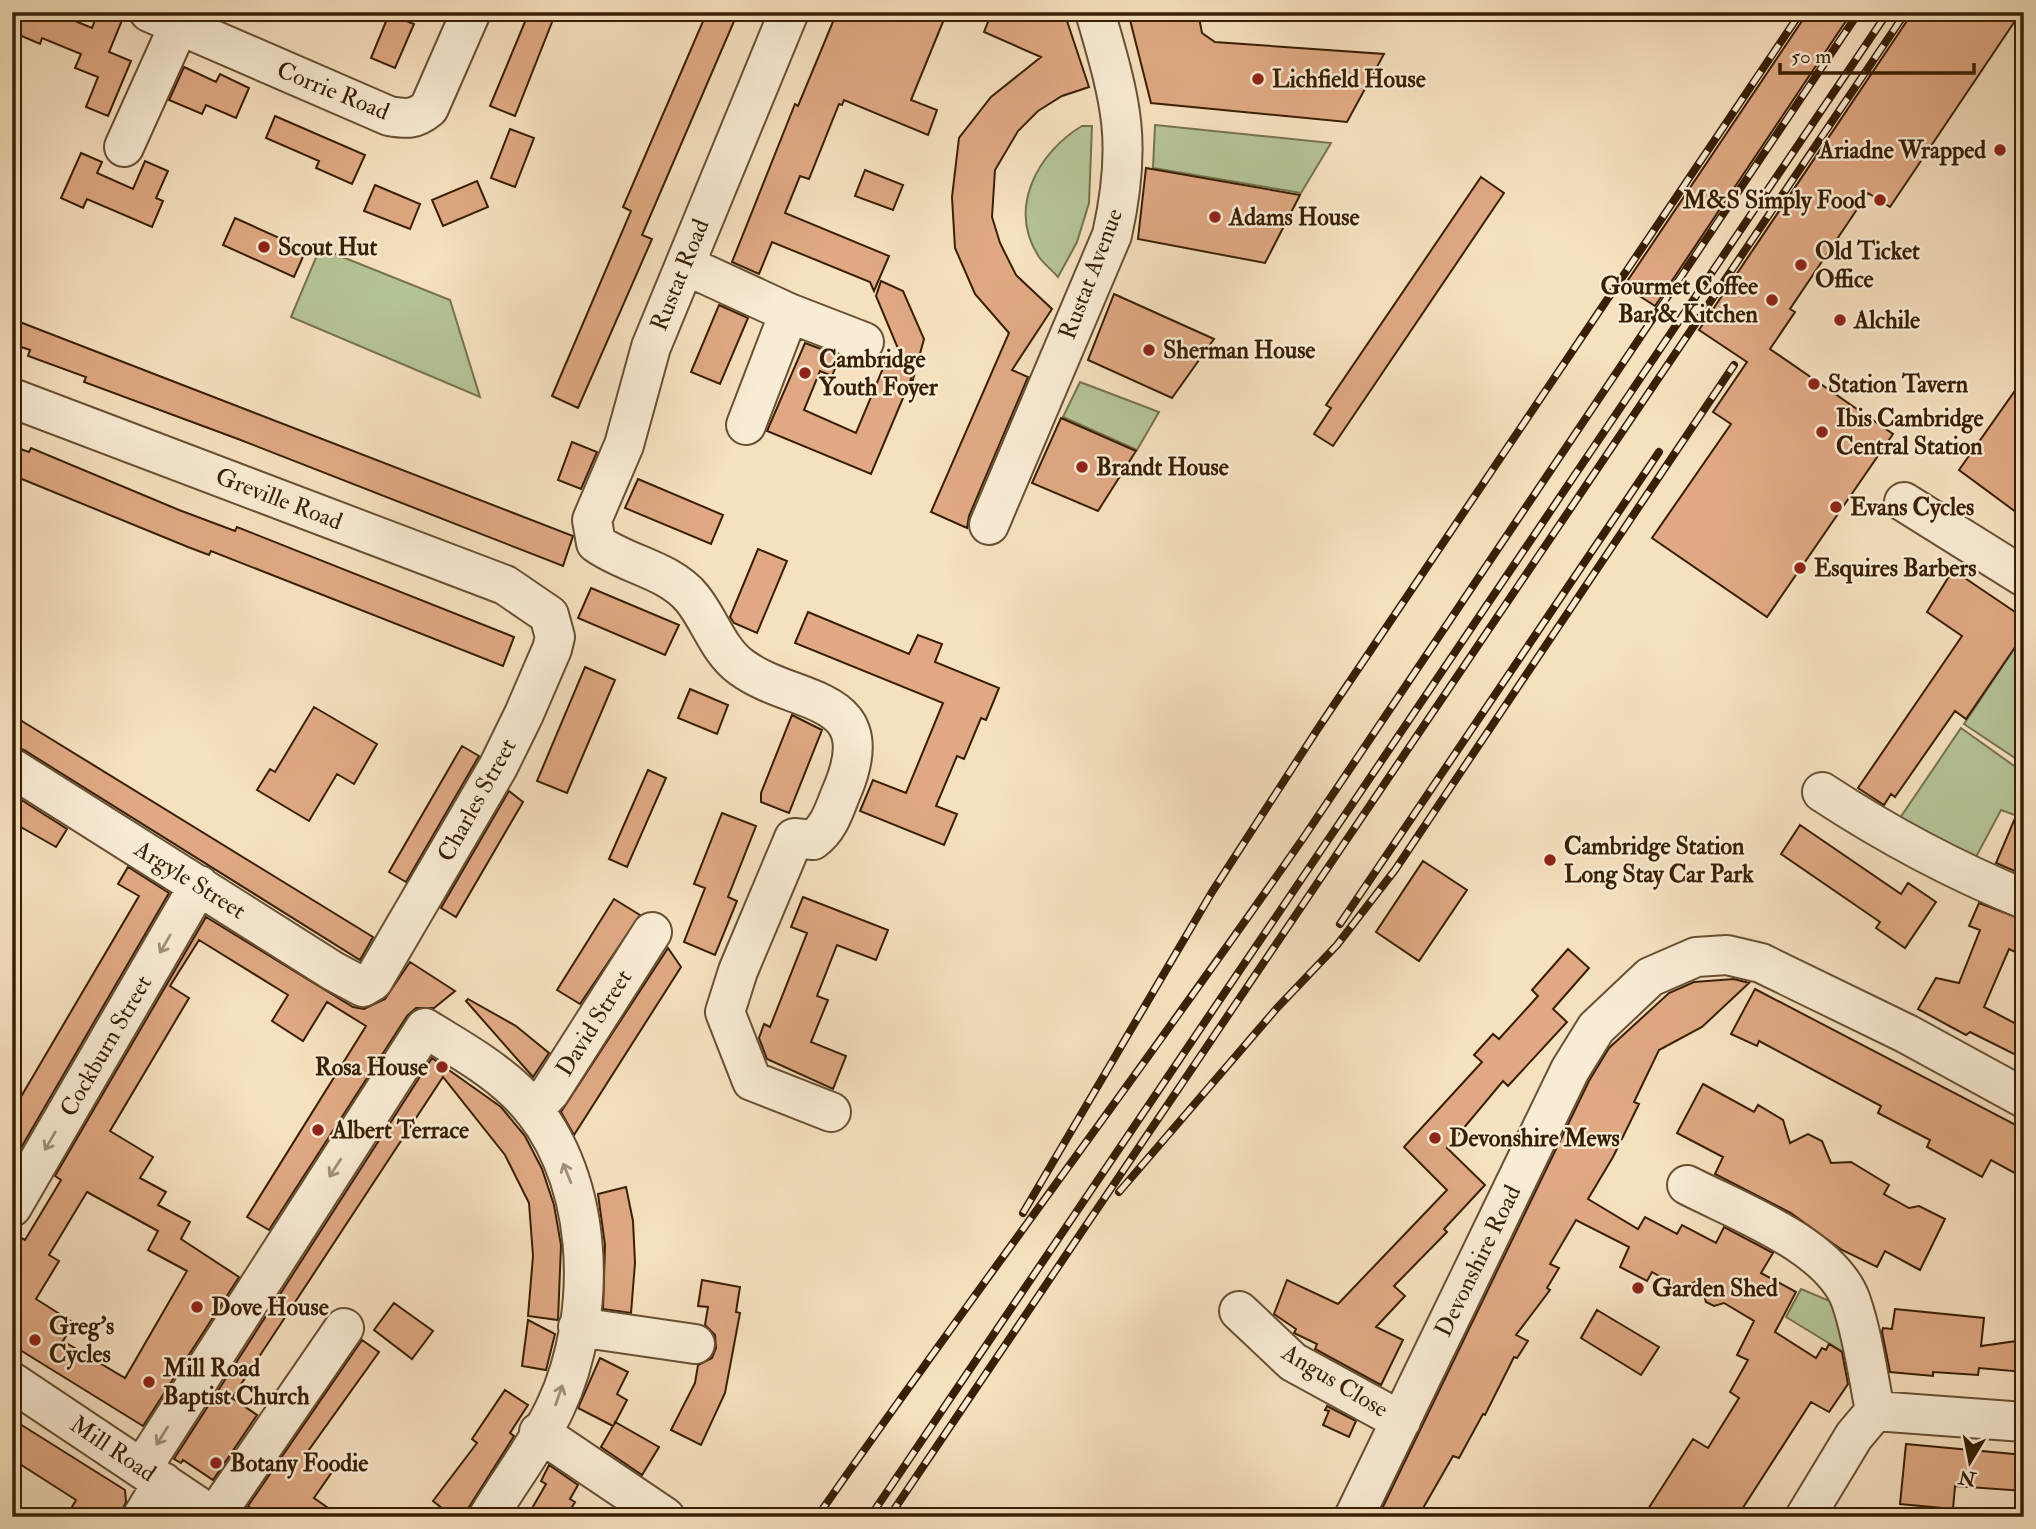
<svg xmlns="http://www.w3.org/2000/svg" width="2036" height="1529" viewBox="0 0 2036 1529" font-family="'IM FELL Double Pica',serif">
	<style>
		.green { fill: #b5c497; stroke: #76724e; stroke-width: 2 }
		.building { fill: #e0a983; stroke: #381f04; stroke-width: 2; fill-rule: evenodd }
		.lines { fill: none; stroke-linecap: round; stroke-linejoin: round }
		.minor-casing { stroke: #685033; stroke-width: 42 }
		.minor { stroke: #f9ecd5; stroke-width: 38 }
		.rail-casing { stroke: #381f04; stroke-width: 8 }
		.rail { stroke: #f9ecd5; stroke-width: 5; stroke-dasharray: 16; stroke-linecap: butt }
		.oneway { stroke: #a29077 }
		.poi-dot { fill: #8f2418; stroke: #f9ecd5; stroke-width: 2.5 }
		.labels { text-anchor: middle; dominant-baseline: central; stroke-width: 5; stroke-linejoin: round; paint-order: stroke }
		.poi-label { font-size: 24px; font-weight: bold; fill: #381f04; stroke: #f9ecd5; text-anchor: start }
		.street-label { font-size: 24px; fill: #381f04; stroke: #f9ecd5 }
	</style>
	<rect width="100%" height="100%" fill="#f6e1bf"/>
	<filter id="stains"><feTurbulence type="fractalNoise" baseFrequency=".00286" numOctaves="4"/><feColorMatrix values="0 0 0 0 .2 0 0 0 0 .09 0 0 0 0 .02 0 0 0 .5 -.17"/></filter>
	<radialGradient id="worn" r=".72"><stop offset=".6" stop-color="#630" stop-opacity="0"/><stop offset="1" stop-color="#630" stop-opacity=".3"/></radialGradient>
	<!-- green -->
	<path class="green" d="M1155 125 1331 143 1301 193 1153 168Z
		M1082 126H1092L1089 203 1077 242 1058 277C1052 270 1044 264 1039 257 1007 208 1038 152 1082 126Z
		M320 248 450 300 480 397 291 317Z
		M1080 382 1159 412 1137 450 1063 417Z
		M2024 634V764L1964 724Z
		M1961 728 2024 773 2023 818 2001 810 1976 857 1907 827 1900 818Z
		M1801 1289 1827 1300 1831 1298 1850 1356 1786 1317Z"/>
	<!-- building -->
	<path class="building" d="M12 12H53L92 28 98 12 123 18 109 52 131 61 108 116 86 107 98 77 75 68 81 54 42 38 40 44 17 34 20 28 12 24Z
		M529 12H556L515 116 490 106Z
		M707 12H738L642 235 652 239 578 408 552 396 631 211 623 207Z
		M837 12H947L911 100 937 110 928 135 844 100 842 105 839 104 809 179 800 176 785 213 889 256 874 291 870 282 772 242 759 274 732 262 795 104 798 106Z
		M992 12H1064L1089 87 1062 96 1038 111 1018 131 995 170 992 217 1000 243 1016 275 1052 309 1012 370 1028 377 969 516 967 528 931 512 1009 333 975 294 955 248 952 197 959 138 991 97 1041 57 984 32Z
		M1128 12H1198L1202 33 1215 42 1384 54 1347 122 1151 103Z
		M1808 12H1852L1655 306 1624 286Z
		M1913 12H2021L1890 207 1868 193 1790 309 1795 312 1770 349 1893 434 1767 617 1652 538 1731 424 1713 412 1747 362 1699 330Z
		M389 14 414 24 395 68 371 58Z
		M184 67 216 82 220 74 249 88 236 118 206 105 202 114 169 100Z
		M275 116 365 155 352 184 316 168 319 161 266 138Z
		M510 129 534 138 515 187 491 178Z
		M81 153 102 162 97 173 133 189 145 161 168 171 156 198 163 201 152 227 87 199 83 208 61 198Z
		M1146 168 1300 195 1265 263 1138 239Z
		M865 170 903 185 893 210 855 196Z
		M1481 177 1504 193 1333 446 1314 434 1331 408 1326 405Z
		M477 181 488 207 443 226 432 200Z
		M375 185 420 204 410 229 364 211Z
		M235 218 306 250 294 277 223 245Z
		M881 281 903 291 924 339 912 383 911 379 871 474 767 431 805 343 840 356 832 376 820 371 804 410 856 433 886 361 907 370 876 296Z
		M1114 294 1214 339 1172 398 1088 360Z
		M719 305 748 318 720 384 691 372Z
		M12 319 573 536 563 566 238 439 84 382 86 377 28 356 30 350 12 344Z
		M2024 378V518L1959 470Z
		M1061 418 1136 451 1098 511 1032 483Z
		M572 442 597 452 581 489 558 480Z
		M12 446 29 452 31 448 179 510 235 531 237 527 514 637 503 666 211 551 209 555 188 547 12 475Z
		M638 479 723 515 711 544 625 508Z
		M758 549 787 561 757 633 734 623 730 617Z
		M1953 570 2024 618V634L1966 719 1955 711 1895 797 1891 794 1884 805 1858 788 1962 636 1927 612Z
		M591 588 679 625 665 655 578 618Z
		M808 612 909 654 918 635 942 644 935 662 999 688 986 720 981 718 964 759 957 756 936 806 957 814 944 845 860 811 873 780 906 793 943 703 795 643Z
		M585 667 615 680 567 793 537 781Z
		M690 689 728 705 717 734 678 718Z
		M314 707 377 744 354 784 337 774 309 821 257 790 270 769 275 772Z
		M12 715 373 937 360 960 24 750 12 746Z
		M792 715 822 730 789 813 761 802V793Z
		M462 746 479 756 406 882 389 872Z
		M648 770 666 778 627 867 609 859Z
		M509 791 523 802 456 917 441 908Z
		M12 794 67 829 56 847 12 822Z
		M2024 797V875L1996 863Z
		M722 813 756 826 728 897 737 901 715 955 684 942 705 888 694 884Z
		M1800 825 1901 894 1908 883 1936 902 1905 948 1876 928 1880 922 1781 854Z
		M1423 861 1467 890 1419 961 1376 932Z
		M128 867 169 893 18 1153 12 1150V1112L139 896 118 884Z
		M803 897 888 930 876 960 837 945 817 996 828 1000 811 1042 846 1056 833 1089 767 1059 759 1038 764 1024 770 1027 807 933 791 927Z
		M614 899 640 915 580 1004 557 990Z
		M1979 903 2024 920V956L2009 949 1984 1007 2024 1028V1059L1970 1032 1966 1035 1918 1009 1936 978 1959 983 1980 930 1969 926Z
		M206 917 353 1007 364 1009 385 999 410 962 455 991 434 1008H416L407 1016 269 1230 247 1217 366 1026 327 1002 303 1041 272 1021 288 995 199 940 170 986 189 998 110 1131 153 1157 140 1178 166 1192 158 1205 190 1222 181 1239 239 1277 143 1426 12 1345V1233L25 1240 61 1180 55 1176ZM87 1192 158 1231 148 1250 187 1271 125 1378 63 1341 74 1323 36 1299 59 1261 49 1255Z
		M668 948 681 967 574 1135 561 1112Z
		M1568 949 1589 968 1553 1009 1567 1022 1508 1086 1503 1081 1447 1148 1485 1185 1444 1229 1447 1232 1394 1286 1405 1296 1376 1327 1403 1340 1381 1385 1315 1349 1317 1344 1294 1333 1296 1329 1274 1314 1287 1280 1338 1304 1447 1190 1404 1147 1482 1062 1474 1055 1493 1034 1499 1039 1538 996 1532 990Z
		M1734 979 1749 983 1702 1027 1659 1050 1634 1102 1639 1104 1613 1157 1588 1199 1638 1229 1645 1217 1677 1234 1682 1225 1716 1243 1724 1227 1773 1253 1761 1273 1796 1292 1775 1332 1816 1358 1822 1348 1826 1350 1829 1344 1842 1352 1848 1384 1829 1412 1811 1402 1737 1517H1643L1693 1439 1708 1448 1739 1398 1730 1392 1748 1360 1737 1355 1754 1321 1724 1303 1714 1306 1706 1302 1700 1279 1682 1289 1652 1272 1647 1281 1620 1267 1629 1247 1576 1220 1550 1264 1559 1268 1547 1288 1550 1290 1516 1335 1528 1341 1517 1358 1514 1357 1485 1415 1483 1414 1459 1458 1453 1456 1418 1517H1378L1589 1081 1609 1048 1669 993 1694 982Z
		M1755 989 2016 1125 2024 1131V1178L1991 1160 1982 1177 1927 1147 1930 1140 1878 1113 1881 1106 1759 1041 1757 1046 1731 1034Z
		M468 999 516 1026 549 1053 533 1077 466 1001Z
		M432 1058 501 1107 525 1136 542 1169 554 1205 561 1245 558 1320 528 1316 533 1256 529 1203 505 1155 443 1077 232 1398 257 1415 213 1480 183 1460 181 1463 174 1459Z
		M1703 1084 1754 1112 1758 1105 1783 1120 1790 1143 1808 1134 1822 1141 1831 1163 1851 1162 1889 1185 1884 1194 1909 1208 1919 1206 1945 1219 1920 1270 1885 1251 1877 1267 1842 1250 1791 1213 1715 1174 1723 1157 1677 1133Z
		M626 1187 633 1221 635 1263 631 1313 603 1309 605 1245 598 1194Z
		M702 1280 740 1287 736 1312 740 1313 725 1393 701 1445 671 1430 695 1383 698 1365 712 1358 716 1348 715 1335 705 1325 708 1307 698 1306Z
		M394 1303 433 1331 412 1359 374 1330Z
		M1895 1309 1984 1318 1981 1346 2024 1340V1372L1979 1368 1978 1375 1933 1372V1376L1890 1372 1882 1332 1883 1328 1892 1329Z
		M1597 1310 1659 1347 1641 1375 1581 1338Z
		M528 1320 555 1334 546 1370 522 1366Z
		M362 1340 379 1352 306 1454 332 1472 314 1498 341 1517H263L248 1506Z
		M600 1358 628 1372 617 1394 627 1400 614 1425 615 1422 659 1447 642 1475 601 1447 613 1426 578 1408Z
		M505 1390 528 1405 510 1433 514 1436 469 1507 461 1517H453L433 1501 477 1443 472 1439Z
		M1327 1406 1356 1421 1349 1437 1323 1425 1329 1411 1325 1410Z
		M12 1419 125 1490 126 1502 119 1517H66L76 1500 12 1459Z
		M1906 1444 2024 1455V1491L1955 1486 1953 1509 1900 1504Z
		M549 1465 578 1485 570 1499 575 1502 566 1517H527L546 1484 541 1481Z"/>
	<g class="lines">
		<defs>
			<path id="minor" d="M149 12 389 116C406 119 415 120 429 108L471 12
				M789 12 651 347 624 445 592 520 596 543C626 565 668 569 692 598 710 620 718 650 741 667 794 706 881 692 844 786 835 806 831 827 813 840L794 838 738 971 725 1012 752 1081 831 1112
				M124 147 179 25
				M685 265 789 313 864 342
				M12 398 505 585 549 615 555 637 552 649 524 714 498 767 373 981 363 987 333 971 12 768
				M746 425 789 313
				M1904 502 2024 577
				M989 525 1112 235C1133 141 1121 102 1095 12
				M1822 792C1886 834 1953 870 2024 899
				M533 1110 550 1092 652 932
				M1687 1185C1737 1211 1831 1245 1851 1301 1863 1336 1868 1375 1875 1411
				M12 1207 199 885
				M1239 1311 1293 1362 1401 1421
				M578 1327 695 1344
				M12 1382 214 1517
				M539 1432 665 1517
				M142 1468 425 1028C457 1048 490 1066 517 1092 596 1168 600 1313 555 1408 538 1444 509 1482 488 1517
				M142 1517 163 1482
				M214 1517 344 1328
				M1354 1517 1570 1070 1596 1028 1650 977 1696 957 1727 955 1761 963 1907 1034 2024 1098
				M1805 1517 1854 1436 1875 1411 2024 1422"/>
		</defs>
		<!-- minor casing -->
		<use href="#minor" class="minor-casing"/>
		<!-- minor -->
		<use href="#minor" class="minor"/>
		<defs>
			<path id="rail" d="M1340 924 1659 452
				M1119 1192 1277 1008 1337 945 1395 870 1734 365
				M1023 1213 1212 892 1317 730 1801 12
				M817 1517C977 1288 1145 1066 1304 837L1859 12
				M870 1517 1888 12
				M889 1517 1906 12"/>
		</defs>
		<!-- rail casing -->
		<use href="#rail" class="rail-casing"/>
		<!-- rail -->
		<use href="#rail" class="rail"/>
	</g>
	<!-- one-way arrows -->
	<defs><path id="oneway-shaft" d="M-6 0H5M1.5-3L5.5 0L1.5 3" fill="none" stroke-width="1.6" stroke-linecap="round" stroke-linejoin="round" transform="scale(1.75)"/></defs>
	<g class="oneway">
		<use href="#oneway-shaft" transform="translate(165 944) rotate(120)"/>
		<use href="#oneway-shaft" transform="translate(50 1141) rotate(120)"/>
		<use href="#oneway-shaft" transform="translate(335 1168) rotate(123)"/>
		<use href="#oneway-shaft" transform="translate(567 1173) rotate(-112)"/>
		<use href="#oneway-shaft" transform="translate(559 1395) rotate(-71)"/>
		<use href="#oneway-shaft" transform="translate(162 1436) rotate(122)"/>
	</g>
	<!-- markers -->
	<g class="poi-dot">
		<circle cx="1258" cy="79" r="7"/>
		<circle cx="2000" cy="150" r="7"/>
		<circle cx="1880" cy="200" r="7"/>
		<circle cx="1215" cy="217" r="7"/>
		<circle cx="264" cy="247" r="7"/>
		<circle cx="1801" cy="265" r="7"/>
		<circle cx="1772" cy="300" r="7"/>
		<circle cx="1840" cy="320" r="7"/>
		<circle cx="1149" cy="350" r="7"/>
		<circle cx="805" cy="373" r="7"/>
		<circle cx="1814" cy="384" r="7"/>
		<circle cx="1822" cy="432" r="7"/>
		<circle cx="1082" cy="467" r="7"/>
		<circle cx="1836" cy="507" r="7"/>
		<circle cx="1800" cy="568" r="7"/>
		<circle cx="1550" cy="860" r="7"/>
		<circle cx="442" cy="1067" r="7"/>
		<circle cx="318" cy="1130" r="7"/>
		<circle cx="1435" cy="1138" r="7"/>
		<circle cx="1638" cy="1288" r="7"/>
		<circle cx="197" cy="1307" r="7"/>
		<circle cx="35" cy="1340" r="7"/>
		<circle cx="149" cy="1382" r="7"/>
		<circle cx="216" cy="1463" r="7"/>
	</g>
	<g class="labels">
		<!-- poi labels -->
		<g class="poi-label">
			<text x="1272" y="79">Lichfield House</text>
			<text x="1986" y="150" text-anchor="end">Ariadne Wrapped</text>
			<text x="1866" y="200" text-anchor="end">M&amp;S Simply Food</text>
			<text x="1229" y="217">Adams House</text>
			<text x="278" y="247">Scout Hut</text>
			<text x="1815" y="251">Old Ticket<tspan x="1815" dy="28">Office</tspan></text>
			<text x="1758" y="286" text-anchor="end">Gourmet Coffee<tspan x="1758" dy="28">Bar &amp; Kitchen</tspan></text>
			<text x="1854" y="320">Alchile</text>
			<text x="1163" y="350">Sherman House</text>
			<text x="819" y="359">Cambridge<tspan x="819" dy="28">Youth Foyer</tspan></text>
			<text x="1828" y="384">Station Tavern</text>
			<text x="1836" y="418">Ibis Cambridge<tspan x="1836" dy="28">Central Station</tspan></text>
			<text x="1096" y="467">Brandt House</text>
			<text x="1850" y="507">Evans Cycles</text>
			<text x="1814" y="568">Esquires Barbers</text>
			<text x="1564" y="846">Cambridge Station<tspan x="1564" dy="28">Long Stay Car Park</tspan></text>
			<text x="428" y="1067" text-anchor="end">Rosa House</text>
			<text x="332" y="1130">Albert Terrace</text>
			<text x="1449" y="1138">Devonshire Mews</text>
			<text x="1652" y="1288">Garden Shed</text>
			<text x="211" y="1307">Dove House</text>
			<text x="49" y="1326">Greg's<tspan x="49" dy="28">Cycles</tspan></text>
			<text x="163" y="1368">Mill Road<tspan x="163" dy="28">Baptist Church</tspan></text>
			<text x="230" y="1463">Botany Foodie</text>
		</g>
		<!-- street labels -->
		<g class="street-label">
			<text transform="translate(333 91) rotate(22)">Corrie Road</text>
			<text transform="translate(1091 274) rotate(-69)">Rustat Avenue</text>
			<text transform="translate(680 275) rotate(-68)">Rustat Road</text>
			<text transform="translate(279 499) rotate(21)">Greville Road</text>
			<text transform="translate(477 800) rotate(-61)">Charles Street</text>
			<text transform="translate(190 880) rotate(32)">Argyle Street</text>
			<text transform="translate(594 1023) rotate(-58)">David Street</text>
			<text transform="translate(106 1046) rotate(-60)">Cockburn Street</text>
			<text transform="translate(1478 1261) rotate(-64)">Devonshire Road</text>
			<text transform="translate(1335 1381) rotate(31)">Angus Close</text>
			<text transform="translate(113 1449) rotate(34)">Mill Road</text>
		</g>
	</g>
	<!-- margin -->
	<rect width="2036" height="1529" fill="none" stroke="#f6e1bf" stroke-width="42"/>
	<rect x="14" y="14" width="2008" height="1501" fill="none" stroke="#381f04" stroke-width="3.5"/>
	<rect x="21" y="21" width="1994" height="1487" fill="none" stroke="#381f04" stroke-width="2"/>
	<!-- north arrow -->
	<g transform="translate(1970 1462) rotate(190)" stroke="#f9ecd5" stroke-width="5" paint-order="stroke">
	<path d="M0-5L12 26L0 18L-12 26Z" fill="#381f04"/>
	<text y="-10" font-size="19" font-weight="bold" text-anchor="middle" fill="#381f04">N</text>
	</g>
	<!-- scale -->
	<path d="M1780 63v10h194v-10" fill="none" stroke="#381f04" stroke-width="3.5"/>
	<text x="1791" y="63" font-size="21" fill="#381f04" stroke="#f9ecd5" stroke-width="5" paint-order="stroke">50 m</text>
	<rect width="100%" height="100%" filter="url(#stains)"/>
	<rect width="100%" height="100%" fill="url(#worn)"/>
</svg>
